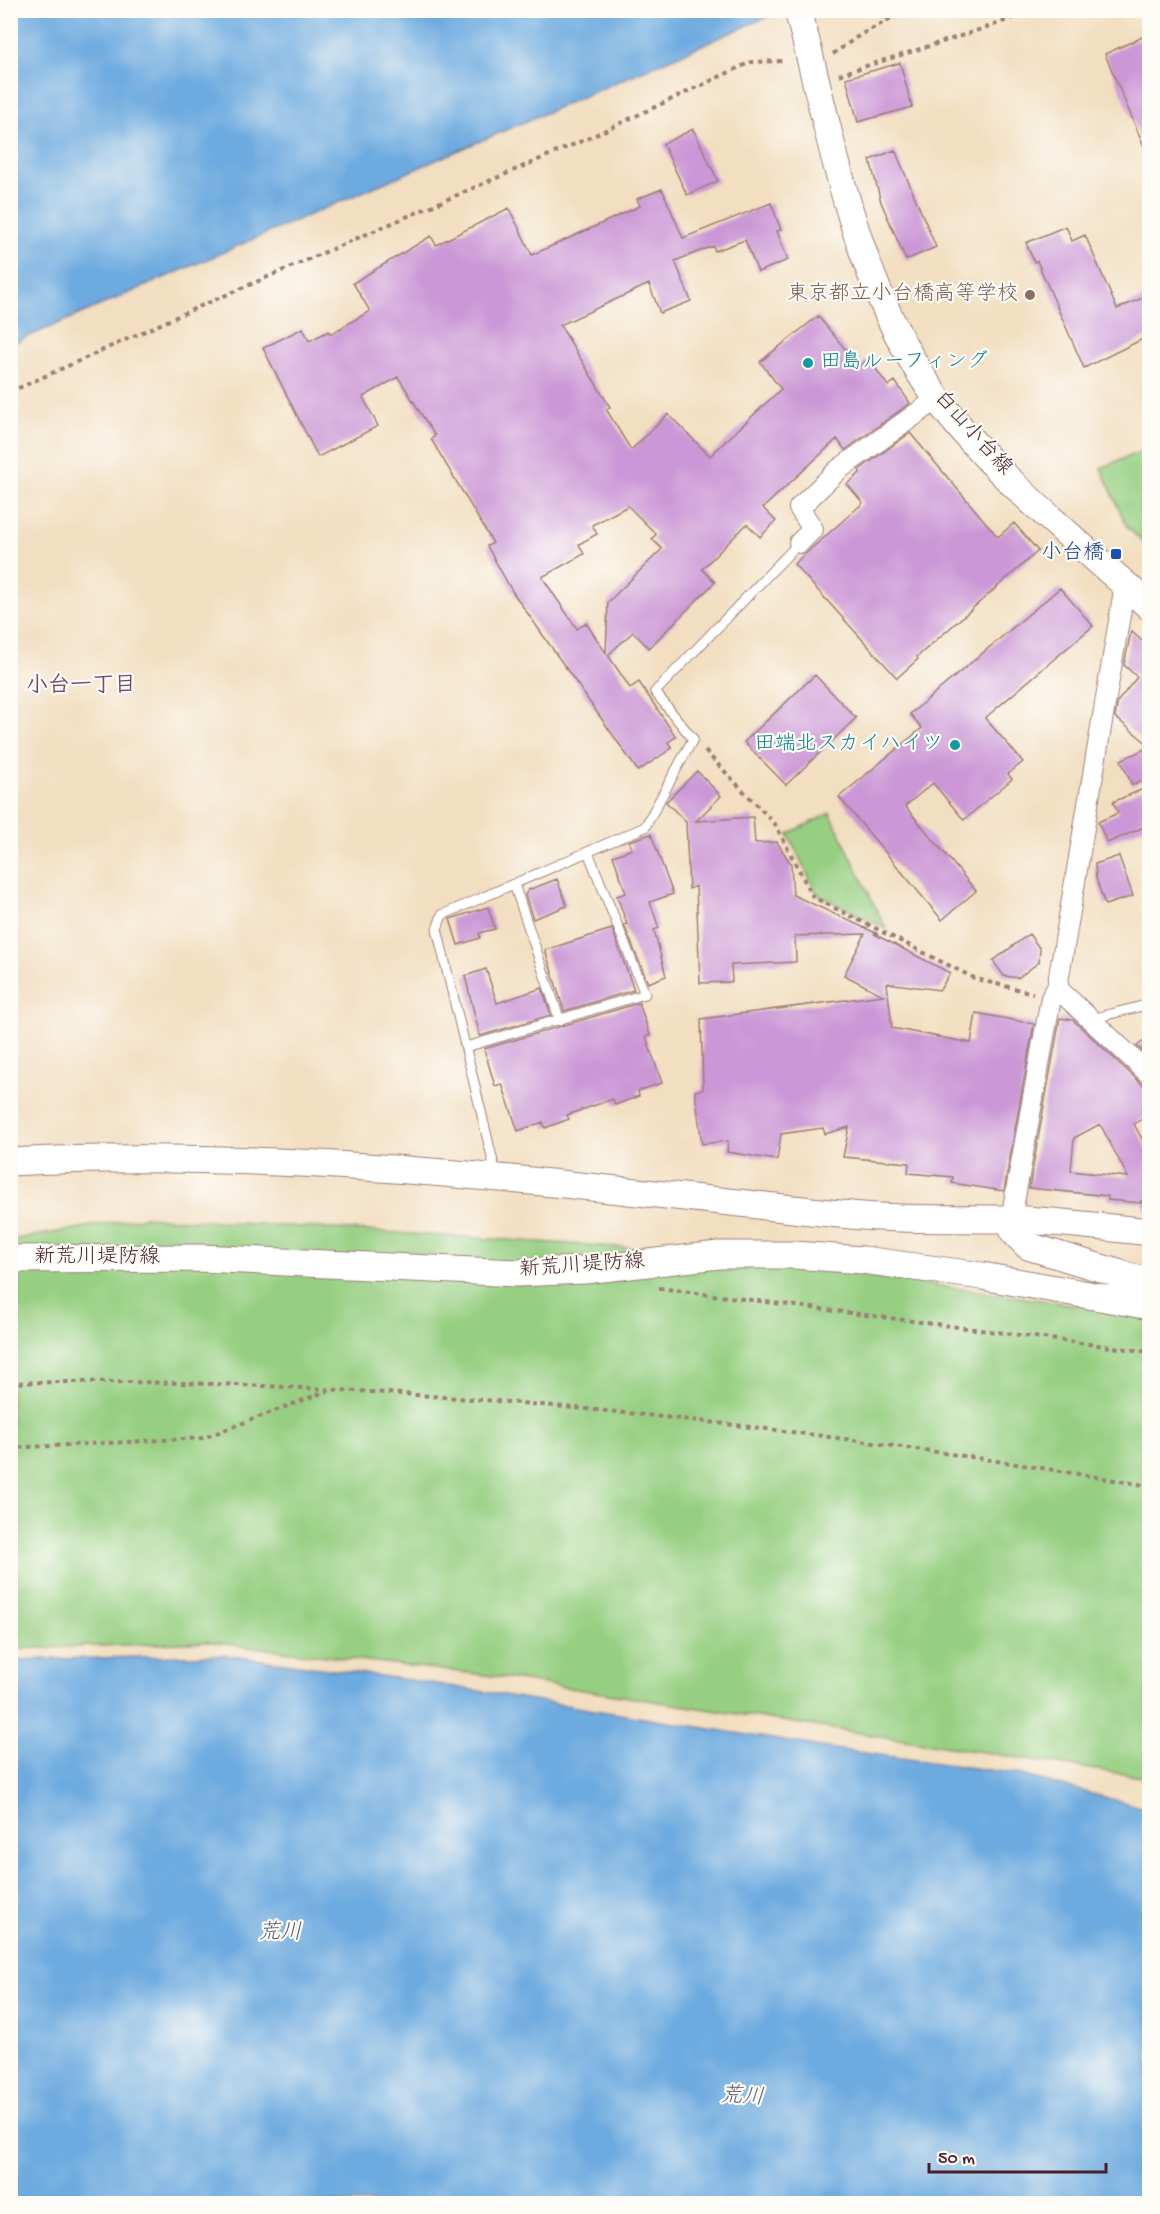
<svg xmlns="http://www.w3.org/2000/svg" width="1160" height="2214" viewBox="0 0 1160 2214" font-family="'Gochi Hand','Klee One',sans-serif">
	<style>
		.green { fill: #97cf82; stroke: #707756; stroke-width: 1.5 }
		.water { fill: #6daadf; stroke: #5c6485; stroke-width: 1.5 }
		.building { fill: #cb97d6; fill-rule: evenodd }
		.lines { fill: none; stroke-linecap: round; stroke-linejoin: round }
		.lane-casing { stroke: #9e7e76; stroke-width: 11 }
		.street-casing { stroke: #9e7e76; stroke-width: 22 }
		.secondary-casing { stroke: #9e7e76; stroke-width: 29 }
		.path { stroke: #9e7e76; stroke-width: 4; stroke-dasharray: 4.5 4.5; stroke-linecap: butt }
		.lane { stroke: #fff; stroke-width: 9 }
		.street { stroke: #fff; stroke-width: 20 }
		.secondary { stroke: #fff; stroke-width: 27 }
		.education-dot { fill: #8d6e63; stroke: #fdfcf7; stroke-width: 2 }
		.culture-dot { fill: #0f9aa8; stroke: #fdfcf7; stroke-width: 2 }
		.transit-dot { fill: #1a4fb4; stroke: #fdfcf7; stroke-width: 2 }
		.labels { text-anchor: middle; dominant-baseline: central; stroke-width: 4.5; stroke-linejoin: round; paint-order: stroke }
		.education-label { font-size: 21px; fill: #785e54; stroke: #fdfcf7; text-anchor: end }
		.culture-label { font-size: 21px; fill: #0d838f; stroke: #fdfcf7; text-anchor: start }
		.street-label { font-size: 21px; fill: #4a1f2b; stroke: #fdfcf7 }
		.transit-label { font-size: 21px; fill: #164399; stroke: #fdfcf7; text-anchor: end }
		.neighbourhood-label { font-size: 22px; font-weight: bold; fill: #774967; stroke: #fdfcf7 }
		.water-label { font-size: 22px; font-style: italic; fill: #585773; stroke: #fdfcf7 }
	</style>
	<rect width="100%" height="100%" fill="#fdfcf7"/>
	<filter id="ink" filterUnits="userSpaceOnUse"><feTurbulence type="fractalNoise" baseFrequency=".0167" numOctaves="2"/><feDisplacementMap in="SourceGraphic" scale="12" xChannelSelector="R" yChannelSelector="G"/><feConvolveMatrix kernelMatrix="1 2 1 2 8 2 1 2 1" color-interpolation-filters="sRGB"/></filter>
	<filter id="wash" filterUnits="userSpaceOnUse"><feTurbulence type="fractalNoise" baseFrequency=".008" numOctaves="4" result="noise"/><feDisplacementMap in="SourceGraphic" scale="24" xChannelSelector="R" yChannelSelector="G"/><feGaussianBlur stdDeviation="1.35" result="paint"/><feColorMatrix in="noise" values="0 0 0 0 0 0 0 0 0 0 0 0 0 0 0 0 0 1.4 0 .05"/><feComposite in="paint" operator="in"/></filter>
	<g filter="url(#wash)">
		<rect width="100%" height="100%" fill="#f2dec0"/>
		<!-- green -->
		<path class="green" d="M1149 448V548L1127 527 1101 468Z
			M830 813 886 929 817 894 788 834Z
			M145 1217 696 1252 1149 1315V1778L493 1676 209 1642 11 1649V1240Z"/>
		<!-- water -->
		<path class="water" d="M11 10H781V11L11 344Z
			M224 1655 424 1682 827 1748 1018 1774 1149 1809V2203H11V1660Z"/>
		<g id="blocks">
			<!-- building -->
			<path class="building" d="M1149 34V158L1105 54Z
				M900 63 912 107 858 122 846 78Z
				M693 129 718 181 687 195 663 144Z
				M895 150 936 247 906 260 881 202 870 160Z
				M662 189 683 238 771 203 781 230 777 231 788 260 758 272 745 240 715 251 713 246 675 261 691 301 660 313 649 284 560 325 610 407 606 409 631 450 668 414 710 456 781 389 760 362 818 316 859 366 869 359 888 386 895 381 910 403 845 450 837 439 763 508 776 521 760 537 747 524 702 569 715 582 649 648 633 632 608 655 630 688 639 682 676 737 668 742 672 748 638 771 512 591 487 546 493 543 431 439 435 436 398 377 363 397 378 426 318 457 263 348 303 328 309 341 329 331 331 334 370 311 353 283 431 236 436 245 509 208 532 255 640 206 637 199ZM628 506 656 534 652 539 662 549 608 602 606 653 586 623 577 629 542 577 584 554 579 544 597 534 592 525Z
				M1066 226 1072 241 1085 235 1117 309 1149 295V336L1084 368 1037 261 1034 262 1026 243Z
				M910 433 998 537 1014 523 1038 551 917 657 918 659 897 678 794 564 863 503 847 484 860 473 859 470Z
				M1060 588 1093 626 985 718 1023 762 1008 774 1012 779 964 820 933 783 905 806 976 891 942 920 839 797 922 728 910 714Z
				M1131 631 1149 647V745L1115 717 1118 701 1137 677 1124 665Z
				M815 675 856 718 786 785 744 742Z
				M1149 747V777L1132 785 1121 760Z
				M697 771 721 796 696 821 753 817 755 843 777 842 791 864 793 895 878 934H874L950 973 940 990 887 983 892 1028 971 1043 976 1013 1034 1024 1004 1191 952 1183 953 1177 908 1173 909 1163 843 1157 849 1127 825 1134 823 1128 781 1134 777 1160 727 1152 728 1141 702 1144 695 1091 703 1089 701 1019 883 995 844 975 865 934 795 936 796 962 731 965 732 982 700 983 696 886 689 889 686 822 666 802Z
				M1143 789 1149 803V825L1107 843 1098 822 1118 813 1113 802Z
				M651 834 673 894 650 902 659 928 654 930 666 976 648 983 624 925 627 924 617 896 626 893 613 856 632 849 629 841Z
				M1119 856 1133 896 1105 905 1096 878 1095 864Z
				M557 879 567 906 533 919 525 895 528 890Z
				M488 907 495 929 479 933 480 938 458 945 450 919Z
				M612 929 634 990 564 1011 545 950Z
				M1029 934 1040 949 1039 962 1018 978 1004 976 993 961Z
				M486 969 497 1003 542 988 551 1015 480 1036 465 976Z
				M639 1003 650 1035 646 1037 662 1083 638 1091 639 1096 615 1105 613 1099 567 1115 569 1119 545 1128 543 1122 518 1131 502 1084 495 1086 484 1049Z
				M1060 1018 1073 1020 1142 1084 1149 1087V1115L1134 1124 1149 1152V1216L1141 1200V1203L1108 1200V1196L1029 1188ZM1100 1124 1128 1177 1071 1171 1074 1138Z
				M1149 1037V1058L1137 1046Z"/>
		</g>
	</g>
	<g filter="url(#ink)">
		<use href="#blocks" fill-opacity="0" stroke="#9e7e76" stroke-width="1.5"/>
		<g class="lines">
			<defs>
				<path id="lane" d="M514 884 560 1021
					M1091 1019 1150 1004
					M466 1047 645 994 588 852
					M496 1174 437 929 442 915 645 827 693 739 655 692 799 543"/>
				<path id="street" d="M799 543 813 529 799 508 838 470 937 399
					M1057 988 1150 1075
					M1011 1219 1051 998 1057 988 1125 585"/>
				<path id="secondary" d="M798 10C833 142 856 290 939 401 996 478 1079 542 1150 607
					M10 1162C289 1147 564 1185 840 1214 896 1220 951 1218 1007 1219 1054 1221 1102 1227 1150 1232
					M1011 1219 1014 1232 1028 1246 1150 1283
					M10 1259 201 1258 517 1273 585 1270 719 1255H794L863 1260 982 1276 1150 1306"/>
			</defs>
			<!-- lane casing -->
			<use href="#lane" class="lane-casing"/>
			<!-- street casing -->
			<use href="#street" class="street-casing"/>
			<!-- secondary casing -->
			<use href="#secondary" class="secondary-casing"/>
			<!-- path -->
			<path class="path" d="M833 54 860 35 907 10
				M839 75C904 53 970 35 1034 10
				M10 392 196 308 591 137 751 62 785 61
				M705 751 775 824 813 897 976 979 1033 993
				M659 1288 1150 1352
				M10 1383C151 1379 291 1386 430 1396 672 1413 911 1445 1150 1486
				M10 1448 203 1438 330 1390"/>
			<!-- lane -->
			<use href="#lane" class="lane"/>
			<!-- street -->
			<use href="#street" class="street"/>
			<!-- secondary -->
			<use href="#secondary" class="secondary"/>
		</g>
	</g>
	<!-- markers -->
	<circle class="education-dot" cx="1030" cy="295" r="6"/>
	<g class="culture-dot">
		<circle cx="808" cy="363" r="6"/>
		<circle cx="955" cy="745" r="6"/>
	</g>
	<rect class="transit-dot" x="1110" y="548" width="12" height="12" rx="3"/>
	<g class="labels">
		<!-- education labels -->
		<g class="education-label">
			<text x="1018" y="295">東京都立小台橋高等学校</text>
		</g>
		<!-- culture labels -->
		<g class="culture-label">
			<text x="820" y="363">田島ルーフィング</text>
			<text x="943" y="745" text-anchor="end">田端北スカイハイツ</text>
		</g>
		<!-- street labels -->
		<g class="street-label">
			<text transform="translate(972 434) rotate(48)">白山小台線</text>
			<text x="97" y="1258">新荒川堤防線</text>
			<text transform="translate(582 1267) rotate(-4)">新荒川堤防線</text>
		</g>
		<!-- transit labels -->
		<g class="transit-label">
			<text x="1104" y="554">小台橋</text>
		</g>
		<!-- neighbourhood labels -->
		<g class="neighbourhood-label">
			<text x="81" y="687">小台一丁目</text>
		</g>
		<!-- water labels -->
		<g class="water-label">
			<text x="280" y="1934">荒川</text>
			<text transform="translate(742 2098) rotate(4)">荒川</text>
		</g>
	</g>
	<!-- margin -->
	<rect width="1160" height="2214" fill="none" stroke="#fdfcf7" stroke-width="36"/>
	<!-- scale -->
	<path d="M929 2163v9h177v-9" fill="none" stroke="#4a1f2b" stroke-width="3"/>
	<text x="938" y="2163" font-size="18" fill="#4a1f2b" stroke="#fdfcf7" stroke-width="4.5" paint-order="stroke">50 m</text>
</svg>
